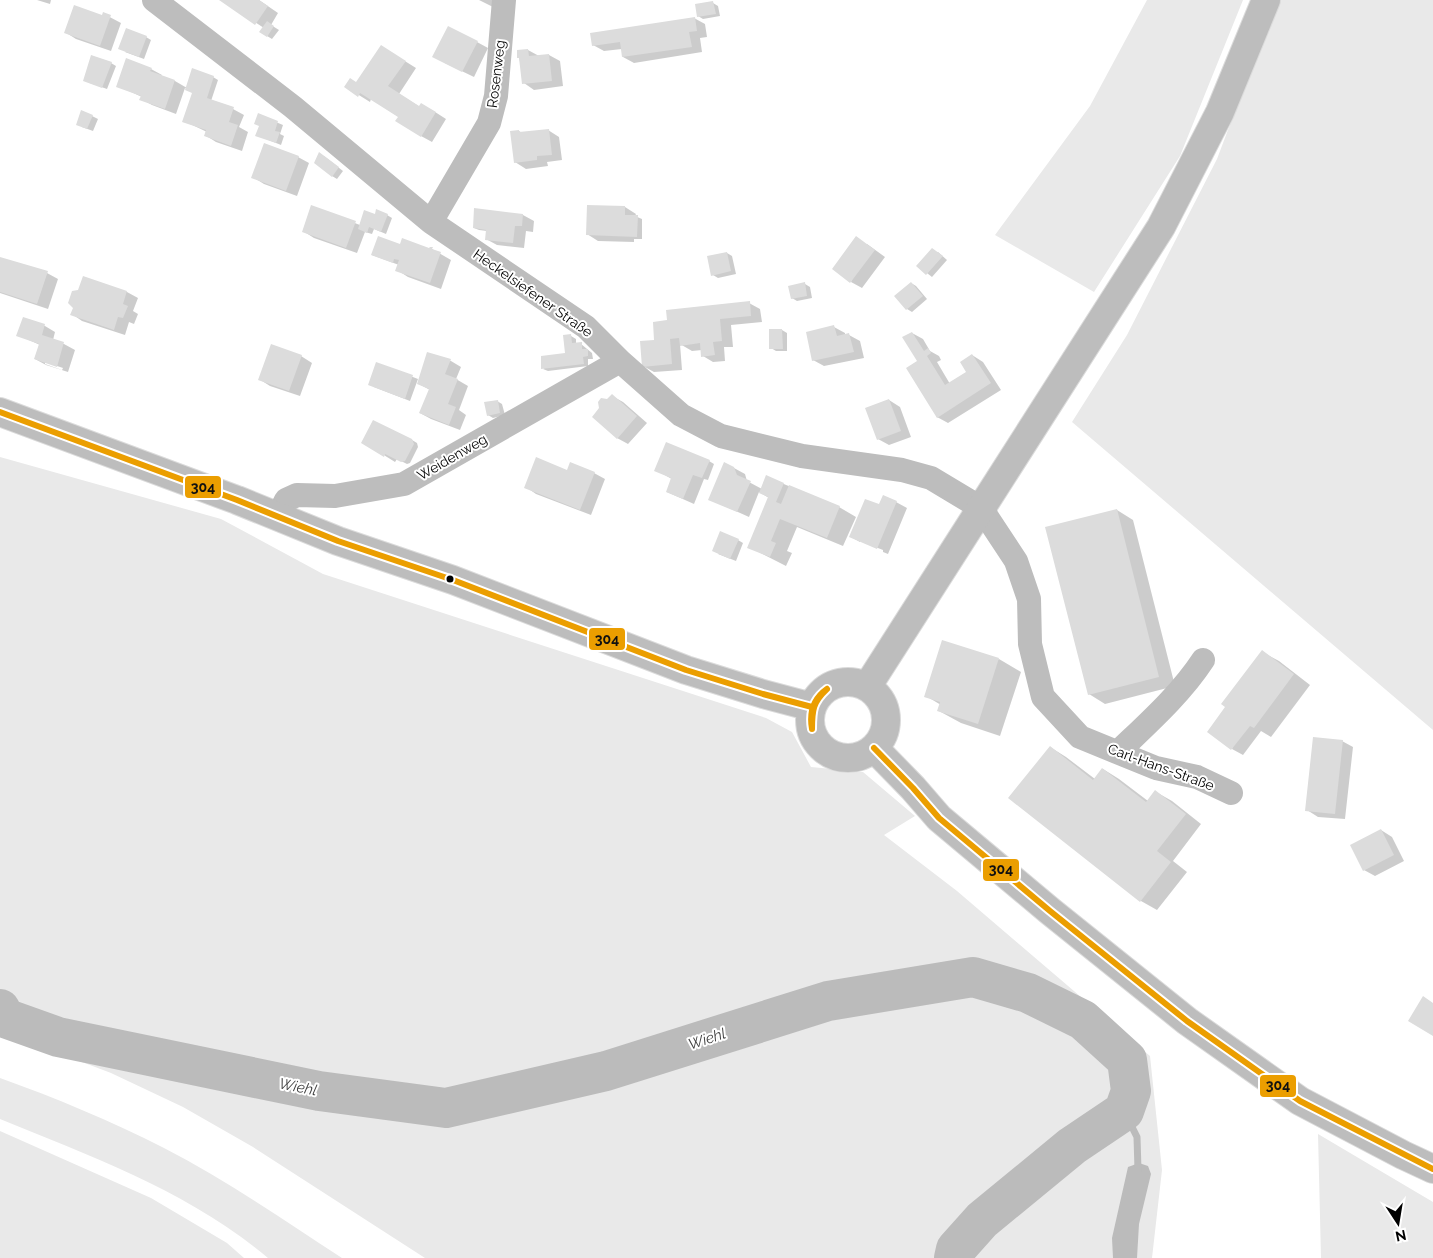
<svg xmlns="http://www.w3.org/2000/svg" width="1433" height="1258" viewBox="0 0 1433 1258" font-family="Raleway,sans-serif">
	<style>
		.green { fill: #e9e9e9 }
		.water { fill: #bbb }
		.shadow { fill: #0003; fill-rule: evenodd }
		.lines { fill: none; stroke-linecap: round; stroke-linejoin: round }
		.stream { stroke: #bbb; stroke-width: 7 }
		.river { stroke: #bbb; stroke-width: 40 }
		.building { fill: #dcdcdc }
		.major-casing { stroke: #dbdbdb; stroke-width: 30 }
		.minor { stroke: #bdbdbd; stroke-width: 24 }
		.major { stroke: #bdbdbd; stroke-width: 28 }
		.bus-1-casing { stroke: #fff; stroke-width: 10 }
		.bus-1 { stroke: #eb9e00; stroke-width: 6 }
		.bus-dot { fill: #000; stroke: #fff; stroke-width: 2 }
		.labels { text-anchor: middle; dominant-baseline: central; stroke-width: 4; stroke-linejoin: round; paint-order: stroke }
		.street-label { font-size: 14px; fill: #000; stroke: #fff }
		.water-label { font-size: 15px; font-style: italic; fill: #3f3f3f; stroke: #fff }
		.line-badge { stroke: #fff; stroke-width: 2 }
		.pale-badge-label { font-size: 14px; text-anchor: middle; font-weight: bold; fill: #111 }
	</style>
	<rect width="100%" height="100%" fill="#fff"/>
	<!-- green -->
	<path class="green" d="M1147 0H1243L1180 156 1094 292 995 235 1090 106Z
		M1277 0H1433V730L1072 422 1127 335 1217 159Z
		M0 457 221 519 323 574 766 718 792 732 811 767 863 772 915 816 884 835 957 891 1150 1056 1162 1170 1152 1258H425L253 1147 183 1107 111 1073 0 1031Z
		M0 1078C56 1098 111 1121 164 1148 226 1180 284 1220 342 1258H268C190 1192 93 1157 0 1119Z
		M0 1131 151 1198 227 1243 244 1258H0Z
		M1318 1134 1433 1202V1258H1321Z"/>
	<!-- water -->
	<path class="water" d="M1139 1163 1148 1166 1151 1174 1139 1224 1137 1258H1113L1112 1238 1128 1167Z"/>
	<!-- shadow -->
	<path class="shadow" d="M37 0H51L50 4Z
		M221 0H259L278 13 271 25 279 30 272 39 267 36 264 28Z
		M479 0H500L495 8Z
		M713 3 718 6 720 16 703 19 698 16Z
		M104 14 121 23 111 51 76 39 65 32 103 16Z
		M694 18 705 24 707 37 700 38 702 52 634 63 623 57 622 49 604 51 593 45Z
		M146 37 151 40 144 59 125 52Z
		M477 42 488 48 474 77 445 63Z
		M528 50 539 56 549 55 560 61 563 86 534 90 524 83 518 51Z
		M392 53 416 68 399 94 420 107 432 110 446 119 432 142 421 136 399 117 371 99 370 102 346 87 357 84Z
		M111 63 116 66 107 89 90 83Z
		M151 69 162 75 161 77 175 81 187 88 213 77 218 80 211 101 233 109 244 115 239 127 248 132 242 151 216 142 205 135 207 132 184 121 194 93 185 88 176 114 152 105 141 99 142 97 118 86Z
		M82 111 98 119 93 131 82 127Z
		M259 115 283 125 280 134 284 136 281 145 256 135 260 126Z
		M548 130 559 137 562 160 547 162 548 166 526 169 515 162 519 131 522 133Z
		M324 156 343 171 337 179 332 176Z
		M298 157 309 163 297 196 264 184 253 177Z
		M312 207 360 225 375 215H387L392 218 386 234 374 229 372 234 365 232 357 253 314 238 303 231Z
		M625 207 636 214 635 216 642 219V239H634V242L598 241 587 234Z
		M475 209 523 215 534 221 533 232 526 231 524 248 497 245 486 239 487 231 479 230 474 228Z
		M867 244 885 257 862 288 851 282Z
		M400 245 430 250 432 249 451 260 441 289 408 277 397 270 399 265 372 255Z
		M938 252 947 260 932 277 918 266Z
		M727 253 732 256 736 274 718 278 713 275Z
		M0 259 47 273 58 279 48 309 0 293Z
		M84 278 127 292 138 298 133 311 138 314 134 324 129 322 125 335 82 321 72 314Z
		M911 283 916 286 927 299 912 312 907 309 896 296Z
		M805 284 810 287 812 298 797 301 792 298Z
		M749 303 760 309 762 322 731 325 733 347H724L725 361 713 362 703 356 702 350 692 351 680 344 682 370 654 372 643 366 656 341 668 321Z
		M24 318 45 326 55 332 53 340 64 344 75 350 68 372 46 365 35 359 40 345 18 335ZM45 362 63 368 62 370 45 364Z
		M834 327 845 333V336L849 335 860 341 864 358 824 366 813 360Z
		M782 330 787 333V351H776L771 348Z
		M912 333 923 339 930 351 939 356 941 360 937 362 950 384 968 372 972 355 983 362 1001 390 948 423 937 417 918 362Z
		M571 336 576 339V344H581L592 353 593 359H588V366L548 371 543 369 566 354Z
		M428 353 451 361 461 367 456 379 468 386 459 410 466 415 460 430 431 419 420 413 430 390 419 384Z
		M301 356 312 363 300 396 270 386 259 379Z
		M377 363 418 379 410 401 374 387Z
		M612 396 623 402 647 423 628 444 617 438 608 400Z
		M889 400 900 407 911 437 889 445 878 439Z
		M497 401 502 404 505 415 493 418 488 415Z
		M412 440 417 443 418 447 410 463 407 464 397 459 395 462 363 442Z
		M709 461 714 464 708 480 704 479 694 504 667 492 677 482 656 470Z
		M734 468 745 474 747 481 762 489 767 477 839 507 856 517 843 546 797 527 787 551 792 553 786 566 749 547 769 498 759 492 749 517 709 499Z
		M568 471 594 473 605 479 591 515 536 494 526 487Z
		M896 502 907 508 888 554 883 552V550L860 541V542L851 537 880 506Z
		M1117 510 1133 520 1175 686 1105 704 1089 694Z
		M738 540 743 543 736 561 718 554Z
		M1262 652 1279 661 1310 685 1271 737 1261 731 1243 755 1232 749Z
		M999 659 1021 672 1000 736 961 723 939 711 941 705 926 696Z
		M1342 741 1353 747 1345 819 1318 817 1307 810Z
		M1050 747 1066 757 1095 779 1103 769 1119 779 1148 801 1156 792 1172 801 1201 824 1173 861 1187 872 1157 910 1141 901Z
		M1381 830 1392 837 1404 861 1375 876 1364 870Z"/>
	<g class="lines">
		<!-- stream -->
		<path class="stream" d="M1124 1111 1137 1137 1138 1170"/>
		<!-- river -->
		<path class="river" d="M0 1009 5 1018 58 1037 319 1091 446 1108 606 1071 828 1001 973 977 1028 993 1083 1020 1127 1060 1131 1091 1124 1111 1072 1146 982 1220 956 1249 954 1258"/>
	</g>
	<!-- building -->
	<path class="building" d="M219 0H259L268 6 255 25Z
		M713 1 716 14 697 17 695 4Z
		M74 5 102 15 103 12 111 15 100 46 64 33Z
		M695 17 697 31 689 32 692 47 622 57 620 42 592 46 590 33Z
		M267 21 274 26 267 37 259 32Z
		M448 26 478 41 462 72 432 57Z
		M126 28 147 36 139 57 118 49Z
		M381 45 406 61 388 86 419 106 421 103 436 112 421 137 395 121 398 117 387 110 360 93 358 97 344 87 350 78 356 82Z
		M528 49 529 56 549 54 552 81 522 84 519 58H517V50Z
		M91 55 112 62 102 88 83 81Z
		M126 58 152 68 150 71 175 80 165 109 139 100 141 96 116 87Z
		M192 68 214 76 207 98 234 107 229 122 238 125 231 146 204 136 206 130 182 122 192 93 185 90Z
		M81 110 93 115 87 129 76 125Z
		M258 113 278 121 275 131 280 132 276 143 255 136 259 126 254 124Z
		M549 129 552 155 537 156V160L514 163 510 131 519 130V132Z
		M264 143 299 156 286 191 251 178Z
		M319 152 339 167 332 177 314 163Z
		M311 205 356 221 346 248 302 232Z
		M587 205 625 206V215H638L637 237 586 235Z
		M474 208 523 214 522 226H515L513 243 485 240 486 230 473 228Z
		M376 209 388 214 381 232 369 227 367 233 358 229 364 210 375 214Z
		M378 236 400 244 402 238 429 248 430 247H433L432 249 441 252 430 283 395 271 399 260 394 259 393 263 371 255Z
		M856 236 875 250 850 283 832 269Z
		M932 248 943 256 926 275 916 266Z
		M727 252 731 271 711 276 707 256Z
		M0 257 48 271 37 304 0 292Z
		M83 276 127 291 123 304 128 306 123 318 118 317 114 330 70 315 73 308 68 303 72 291 78 290Z
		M805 282 807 296 791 299 788 286Z
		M911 282 923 296 906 310 894 296Z
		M750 301 751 316 720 319 722 341 713 342 715 355 701 357 700 343 680 346 679 338 670 339 672 364 642 367 640 341 654 340 653 322 667 320 666 310Z
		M23 317 45 324 42 335 64 342 57 367 34 359 39 344 16 336Z
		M834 325 837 336 849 333 854 352 812 361 806 332Z
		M769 329H782L783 349H769Z
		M912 332 924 351 928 348 931 353 927 356 945 385 966 372 960 362 972 354 991 383 937 418 906 368 917 361 902 337Z
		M571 334 572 343 582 342V349H588V356L583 357 584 364 541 369V356L565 353 563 335Z
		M271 344 302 355 289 391 258 380Z
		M427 352 451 359 445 374 458 379 448 404 456 407 449 425 419 413 429 389 417 384Z
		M376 362 413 375 405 399 368 385Z
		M612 394 637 416 617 439 592 417 599 408 598 402 601 398 607 399Z
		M889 399 901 431 877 440 865 408Z
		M498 400 500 413 487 416 484 402Z
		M373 420 412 439 414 444 405 461 401 462 385 454 384 457 361 443Z
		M666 442 710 460 702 478 693 475 683 499 666 492 671 478 654 471Z
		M536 457 567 470 570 462 595 472 580 510 524 488Z
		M724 462 734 467 737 475 751 481 737 512 708 500Z
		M766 475 784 483 776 502 781 504 789 485 840 506 827 538 780 519 771 541 776 543 770 557 747 548 768 497 759 493Z
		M883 495 897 501 877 549 849 537 865 499 879 504Z
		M1117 509 1159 677 1088 695 1045 527Z
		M720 531 739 539 730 559 712 551Z
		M942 640 999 658 978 724 937 711 940 702 924 697Z
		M1262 650 1294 674 1254 728 1250 726 1231 750 1207 732 1225 707 1221 704Z
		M1313 737 1343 740 1335 814 1305 811Z
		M1050 746 1093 780 1102 768 1146 802 1155 790 1186 814 1157 851 1171 862 1140 902 1008 798Z
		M1381 829 1394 855 1363 871 1350 845Z
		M1423 996 1433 1003V1036L1408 1021Z"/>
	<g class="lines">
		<defs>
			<path id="major" d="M0 412 237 500 338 541 453 580 686 670 763 694 812 707
				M810 720a38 38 0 1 1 76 0a38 38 0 1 1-76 0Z
				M867 687 1161 227 1220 112 1266 0
				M874 748 913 788 939 818 1050 911 1187 1021 1300 1101 1403 1155 1433 1169"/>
		</defs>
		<!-- major casing -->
		<use href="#major" class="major-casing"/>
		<!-- minor -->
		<path class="minor" d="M154 0 293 107 431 222 586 327 620 361 681 415 721 436 802 456 902 470 931 478 981 508 1016 561 1029 599 1030 644 1043 697 1080 737 1156 768 1197 777 1231 793
			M431 222 489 123 496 96 504 0
			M278 516 286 500 297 495 335 496 404 484 620 361
			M1118 752C1147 724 1180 695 1203 660"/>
		<!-- major -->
		<use href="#major" class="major"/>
		<defs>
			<path id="bus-1" d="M0 412 237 500 338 541 453 580 686 670 763 694 812 707
				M812 729C809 712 813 699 827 689
				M812 729C812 710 813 702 827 689
				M874 748 913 788 939 818 1050 911 1187 1021 1300 1101 1433 1169"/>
		</defs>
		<!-- bus-1 casing -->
		<use href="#bus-1" class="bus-1-casing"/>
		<!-- bus-1 -->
		<use href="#bus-1" class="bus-1"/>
	</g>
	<!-- markers -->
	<circle class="bus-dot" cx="450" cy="579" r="4.5"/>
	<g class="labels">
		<!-- street labels -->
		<g class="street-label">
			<text transform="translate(496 74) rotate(-83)">Rosenweg</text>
			<text transform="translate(533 293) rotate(35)">Heckelsiefener Straße</text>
			<text transform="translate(452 457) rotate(-30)">Weidenweg</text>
			<text transform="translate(1161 767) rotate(20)">Carl-Hans-Straße</text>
		</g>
		<!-- water labels -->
		<g class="water-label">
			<text transform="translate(707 1039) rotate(-18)">Wiehl</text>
			<text transform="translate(298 1087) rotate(11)">Wiehl</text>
		</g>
	</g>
	<g class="line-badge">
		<rect x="184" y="475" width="38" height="24" rx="5" fill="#eb9e00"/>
		<rect x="588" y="627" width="38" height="24" rx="5" fill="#eb9e00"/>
		<rect x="982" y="858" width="38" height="24" rx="5" fill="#eb9e00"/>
		<rect x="1259" y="1074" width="38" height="24" rx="5" fill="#eb9e00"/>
	</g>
	<g class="pale-badge-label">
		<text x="203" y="492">304</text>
		<text x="607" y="644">304</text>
		<text x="1001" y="874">304</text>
		<text x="1278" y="1090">304</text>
	</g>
	<!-- north arrow -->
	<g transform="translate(1398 1223) rotate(168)" stroke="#ffffff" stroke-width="4" paint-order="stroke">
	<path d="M0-4L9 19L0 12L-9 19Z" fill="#000000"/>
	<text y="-8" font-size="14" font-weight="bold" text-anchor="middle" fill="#000000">N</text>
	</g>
</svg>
